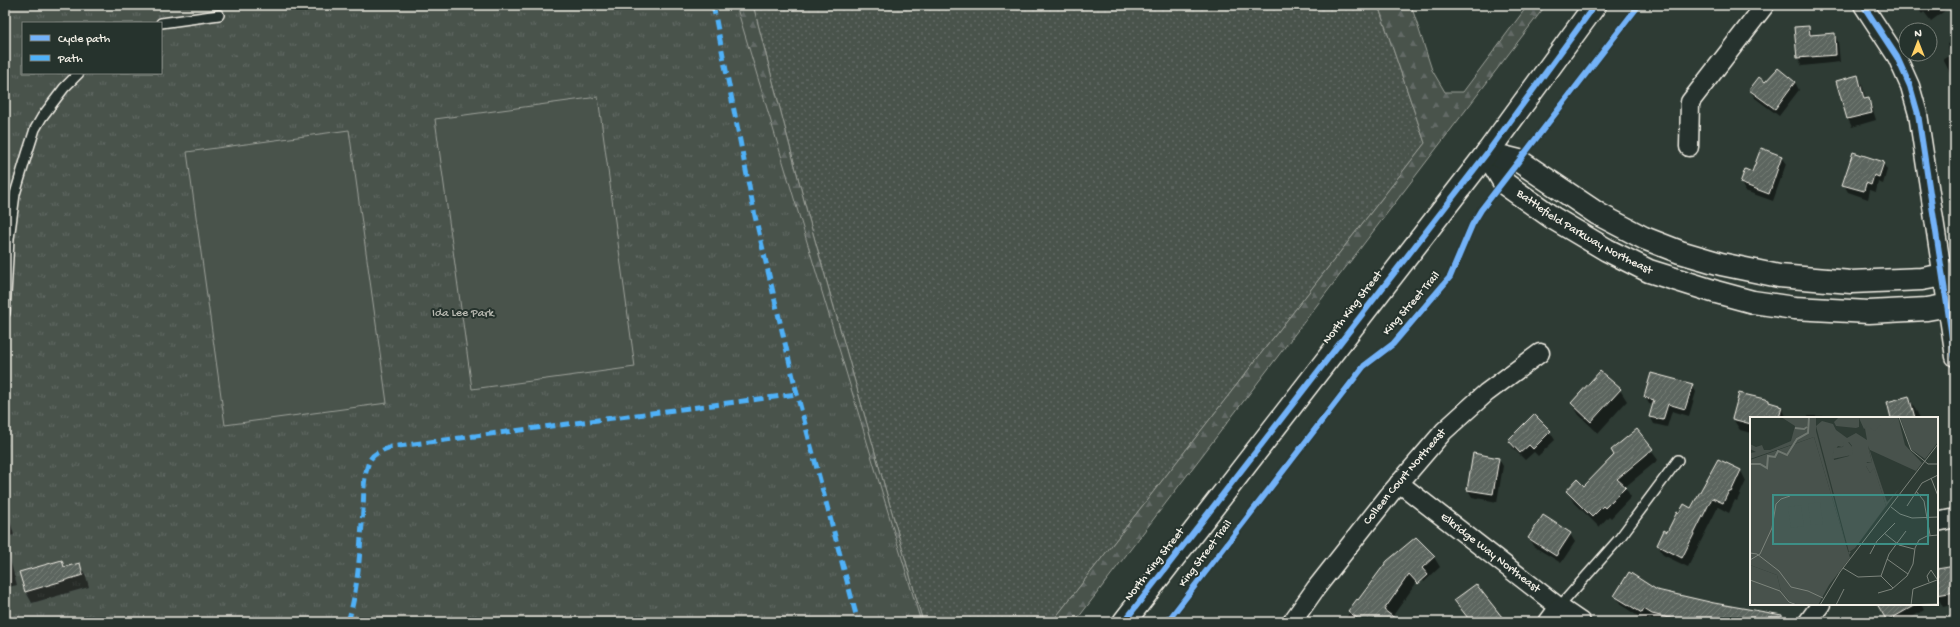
<svg xmlns="http://www.w3.org/2000/svg" width="1960" height="627" viewBox="0 0 1960 627" font-family="'Gochi Hand',sans-serif">
	<style>
		.grass { fill: url(#grass-dots); stroke: #9ea29a }
		.forest { fill: url(#forest-firs); stroke: #9ea29a }
		.park { fill: url(#park-tufts); stroke: #9ea29a; fill-rule: evenodd }
		.pitch { fill: #48524c; stroke: #9ea29a }
		.shadow { fill: #0007 }
		.building { fill: url(#building-hatch); stroke: #f4f1e8 }
		.lines { fill: none; stroke-linecap: round; stroke-linejoin: round }
		.lane-casing { stroke: #f4f1e8; stroke-width: 12 }
		.street-casing { stroke: #f4f1e8; stroke-width: 21 }
		.secondary-casing { stroke: #f4f1e8; stroke-width: 25 }
		.primary-casing { stroke: #f4f1e8; stroke-width: 25 }
		.lane { stroke: #26332d; stroke-width: 9 }
		.street { stroke: #26332d; stroke-width: 18 }
		.secondary { stroke: #26332d; stroke-width: 22 }
		.primary { stroke: #26332d; stroke-width: 22 }
		.quiet { stroke: #4fb1f8; stroke-width: 5; stroke-dasharray: 10 5; stroke-linecap: butt }
		.cycleway-casing { stroke: #26332d; stroke-width: 8 }
		.cycleway { stroke: #73b2f8; stroke-width: 6 }
		.labels { text-anchor: middle; dominant-baseline: central; stroke-width: 4; stroke-linejoin: round; paint-order: stroke }
		.street-label { font-size: 12px; fill: #f4f1e8; stroke: #26332d }
		.park-label { font-size: 12px; fill: #b8b9b1; stroke: #26332d }
		.inset-river { fill: none; stroke: #6f7770; stroke-width: 2 }
		.inset-road { fill: none; stroke: #7d847c; stroke-width: 1 }
		.view { fill: #3d8f86; fill-opacity: 0.15; stroke: #3d8f86; stroke-width: 2 }
		.inset-edge { fill: none; stroke: #f4f1e8; stroke-width: 2 }
	</style>
	<defs>
		<pattern id="grass-dots" width="8" height="8" patternUnits="userSpaceOnUse"><rect width="8" height="8" fill="#48524c"/><path d="M2 2h.1M6 6h.1" fill="none" stroke="#636b66" stroke-width="1.8" stroke-linecap="round"/></pattern>
		<pattern id="forest-firs" width="22" height="20" patternUnits="userSpaceOnUse"><rect width="22" height="20" fill="#48524c"/><path d="M5 1l3.5 6h-7zM16 11l3.5 6h-7z" fill="#636b66"/></pattern>
		<pattern id="park-tufts" width="24" height="20" patternUnits="userSpaceOnUse"><rect width="24" height="20" fill="#48524c"/><path d="M3 7l-1-3M5 7V3M7 7l1-3M15 17l-1-3M17 17v-4M19 17l1-3" fill="none" stroke="#636b66"/></pattern>
		<pattern id="building-hatch" width="6" height="6" patternUnits="userSpaceOnUse"><rect width="6" height="6" fill="#5c655e"/><path d="M-1 1l2-2M0 6l6-6M5 7l2-2" fill="none" stroke="#747c75"/></pattern>
	</defs>
	<rect width="100%" height="100%" fill="#2e3b34"/>
	<filter id="ink" filterUnits="userSpaceOnUse"><feTurbulence type="fractalNoise" baseFrequency=".025" numOctaves="2"/><feDisplacementMap in="SourceGraphic" scale="8" xChannelSelector="R" yChannelSelector="G"/><feConvolveMatrix kernelMatrix="1 2 1 2 8 2 1 2 1" color-interpolation-filters="sRGB"/></filter>
	<g filter="url(#ink)">
		<!-- grass -->
		<path class="grass" d="M753 5H1378L1425 143 1052 622H923L807 212Z"/>
		<!-- forest -->
		<path class="forest" d="M722 5H753L807 212 923 622H902Z
			M1378 5H1411L1432 70 1445 92H1463L1528 5H1546L1075 622H1052L1425 143Z"/>
		<!-- park -->
		<path class="park" d="M5 5H736L921 622H5ZM23 23H161V73H23Z"/>
		<!-- pitch -->
		<path class="pitch" d="M598 97 635 367 472 389 435 119Z
			M349 130 387 403 225 425 187 152Z"/>
		<!-- shadow -->
		<path class="shadow" d="M1915 5H1943L1946 10 1931 21 1924 12 1922 14Z
			M1809 27 1813 36 1834 34 1838 42 1840 62 1802 66 1798 58Z
			M1955 42V79H1953L1943 59 1951 56 1947 44Z
			M1857 76 1862 84 1866 100 1868 99 1872 107 1876 120 1852 127 1848 119 1838 81Z
			M1795 82 1799 90 1779 116 1755 98 1750 90 1766 84Z
			M1781 157 1786 164 1773 201 1745 191 1741 183 1753 173Z
			M1883 163 1887 170 1883 184 1878 182 1876 192 1870 190 1868 199 1848 192 1844 185Z
			M1692 385 1696 392 1689 416 1672 411 1667 427 1654 424 1650 416 1654 405 1649 404 1645 396Z
			M1620 390 1627 401 1598 433 1579 415 1572 403Z
			M1909 397 1920 418H1892Z
			M1770 403 1782 408 1787 418H1751V433L1740 430 1733 419Z
			M1534 415 1550 432 1555 440 1538 456 1534 452 1525 460 1513 448 1509 440Z
			M1808 416H1832L1833 418H1808Z
			M1636 430 1658 460 1625 487 1631 497 1611 518 1609 516 1599 527 1573 501 1567 491 1584 487Z
			M1498 458 1503 466 1497 502 1472 497 1468 490Z
			M1718 460 1741 471 1746 481 1737 501 1735 500 1729 513 1718 507 1688 567 1663 555 1658 545 1692 510Z
			M5 502 14 535 5 537Z
			M1544 516 1570 534 1575 542 1561 563 1533 546 1529 538Z
			M1416 538 1434 557 1440 567 1424 582 1412 568 1417 582 1392 617 1395 622H1343L1350 612 1349 611 1357 600 1358 602 1388 562Z
			M5 542 17 585 5 588Z
			M61 561 65 568 79 564 86 576 89 587 32 603 26 592Z
			M1955 567V604L1943 607 1937 596V570Z
			M1657 591 1768 622H1656L1649 618 1647 622 1621 605 1616 596Z
			M1456 601 1504 622H1463L1467 618Z
			M1878 604H1921L1924 610 1904 622H1888Z"/>
		<!-- building -->
		<path class="building" d="M1809 26 1810 35 1835 33 1836 55 1797 58 1794 27Z
			M1778 68 1795 82 1775 109 1749 90 1759 77 1765 82Z
			M1858 75 1864 99 1869 98 1872 113 1847 119 1836 81Z
			M1761 148 1782 156 1769 194 1740 183 1745 169 1752 172Z
			M1853 152 1884 162 1879 177 1874 175 1871 185 1866 183 1864 191 1842 185Z
			M1600 371 1621 389 1591 422 1571 403Z
			M1651 373 1693 384 1685 409 1668 404 1663 420 1649 417 1654 400 1644 397Z
			M1739 393 1769 400V402L1779 405V406L1782 407 1779 418H1751V424L1732 419Z
			M1909 396 1915 418H1891L1887 402Z
			M1534 414 1551 431 1533 449 1529 445 1520 453 1508 440Z
			M1637 429 1653 449 1617 479 1626 487 1605 508 1603 506 1592 517 1566 491 1577 479 1584 486 1614 455 1611 450Z
			M1473 453 1499 458 1493 494 1467 490Z
			M1718 459 1741 470 1731 492 1729 491 1723 503 1712 498 1682 558 1657 545 1664 530 1667 532 1677 512 1679 513 1684 504 1691 508Z
			M1543 515 1571 533 1556 556 1528 538Z
			M1416 537 1435 556 1422 568 1428 575 1418 584 1409 574 1384 610 1400 622H1362L1348 611 1357 599 1358 600 1387 561Z
			M62 560 64 567 80 563 83 575 25 592 19 572Z
			M1955 566V592L1937 595V569Z
			M1629 572 1657 590 1714 603 1782 615V622H1673V619L1652 614 1644 609 1642 613 1614 596Z
			M1476 584 1487 598 1506 622H1471L1454 600Z
			M1877 604H1917L1887 621Z"/>
		<g class="lines">
			<defs>
				<path id="lane" d="M161 23 219 15
					M5 313 9 239 15 194 27 154 35 129 42 117 64 88 79 73
					M1559 607 1619 539 1678 460"/>
				<g id="street">
					<path d="M1863 5 1897 57 1910 86 1918 114 1955 357"/>
					<path d="M1689 147 1690 102 1765 5"/>
					<path id="s1" d="M1399 483 1559 607 1581 622"/>
					<path d="M1937 522 1955 518"/>
					<path id="s2" d="M1292 622 1316 588 1390 494 1444 431 1486 393 1540 353"/>
					<path d="M1548 622 1559 607"/>
					<path d="M1808 622 1821 604"/>
				</g>
				<g id="secondary">
					<path id="s3" d="M1487 153 1505 184 1553 218 1607 250 1649 271 1716 292 1753 302 1794 308 1869 312 1927 309 1955 304"/>
					<path d="M1487 153 1519 161 1598 214 1644 238 1680 252 1721 264 1779 276 1851 282 1922 279 1955 273"/>
				</g>
				<path id="primary" d="M1124 622 1487 153 1595 5"/>
			</defs>
			<!-- lane casing -->
			<use href="#lane" class="lane-casing"/>
			<!-- street casing -->
			<use href="#street" class="street-casing"/>
			<!-- secondary casing -->
			<use href="#secondary" class="secondary-casing"/>
			<!-- primary casing -->
			<use href="#primary" class="primary-casing"/>
			<!-- lane -->
			<use href="#lane" class="lane"/>
			<!-- street -->
			<use href="#street" class="street"/>
			<!-- secondary -->
			<use href="#secondary" class="secondary"/>
			<!-- primary -->
			<use href="#primary" class="primary"/>
			<!-- quiet -->
			<path class="quiet" d="M713 5 755 216 797 394 858 622
				M348 622C359 585 360 548 363 510 364 495 363 476 369 462 372 453 383 450 391 447L797 394"/>
			<defs>
				<path id="cycleway" d="M1863 5 1897 57 1910 86 1918 114 1955 357
					M1124 622 1487 153 1595 5
					M1167 622 1364 366 1393 344 1450 277 1472 225 1481 210 1639 5"/>
			</defs>
			<!-- cycleway casing -->
			<use href="#cycleway" class="cycleway-casing"/>
			<!-- cycleway -->
			<use href="#cycleway" class="cycleway"/>
		</g>
	</g>
	<g class="labels">
		<!-- street labels -->
		<g class="street-label">
			<text stroke="none"><textPath href="#s3" startOffset="129">Battlefield Parkway Northeast</textPath></text>
			<text transform="translate(1412 304) rotate(-49)">King Street Trail</text>
			<text transform="translate(1353 308) rotate(-52)">North King Street</text>
			<text stroke="none"><textPath href="#s2" startOffset="184">Colleen Court Northeast</textPath></text>
			<text transform="translate(1206 554) rotate(-53)">King Street Trail</text>
			<text stroke="none"><textPath href="#s1" startOffset="115">Elkridge Way Northeast</textPath></text>
			<text transform="translate(1155 565) rotate(-52)">North King Street</text>
		</g>
		<!-- park labels -->
		<g class="park-label">
			<text x="463" y="314">Ida Lee Park</text>
		</g>
	</g>
	<!-- overview -->
	<g transform="translate(1750 417)">
		<rect width="188" height="188" fill="#2e3b34"/>
		<path d="M113 0H148L155 28 172 46 166 54 120 33 118 29 122 45H117L116 49 120 56 124 50 136 89 105 131 99 135 66 9 72 4 83 7 86 13 97 21 106 16 117 23ZM99 25 102 29 99 39 84 43 83 36 88 29 92 30ZM150 0H188V25L175 42 161 32Z" fill="#48524c" fill-rule="evenodd"/>
		<path d="M31 0H66V14L98 135H101L99 138 64 20 0 42V36L6 35 0 32V27L6 30 12 28 14 33H20L41 24 45 9ZM89 0H146V2L140 8H131L124 14 118 9 114 12 109 1V10L106 11 86 9 84 5ZM94 25H98L103 31 102 38 82 42 84 31 93 30ZM118 28 137 85 149 72 105 131 136 89 124 51 120 56 116 49V46L122 45Z" fill="#48524c"/>
		<path d="M0 148 27 158 31 174 40 185 49 188H0Z" fill="#48524c"/>
		<path d="M64 20 100 141 79 168 68 188H49L40 185 31 174 27 158 0 148V43Z" fill="#48524c"/>
		<path d="M70 85 73 107 61 108 58 87ZM51 88 54 109 41 111 38 90Z" fill="#48524c"/>
		<path class="inset-river" d="M45 11 54 12 57 10M0 47H10L17 51 18 39 25 40 28 34 37 38 47 22 58 16 59 0"/>
		<path class="inset-road" d="M149 0 161 33 178 47H188M181 61 188 79M166 74 174 84 180 118M157 89 172 66 188 58M141 90 150 97 162 101 188 100M134 116 149 128 164 132M0 136 7 137 29 154 41 170 58 174 73 181M120 137 127 124 145 106M137 142 158 157M0 143 10 137 22 111 26 87 31 82 40 79M93 151 108 160 131 159 143 171M131 159 139 137 156 114M0 163 30 174 39 185 47 188M179 165 177 159 181 153 187 162M128 176 142 172 157 159 163 147 165 131 169 123 177 119 188 118M70 188 90 155 188 27M86 188 94 172M150 188 188 187M161 188 163 172 187 163"/>
		<path class="view" d="M23 78H178V127H23Z"/>
		<rect width="188" height="188" class="inset-edge"/>
	</g>
	<!-- margin -->
	<rect width="1960" height="627" fill="none" stroke="#26332d" stroke-width="20"/>
	<rect x="10" y="10" width="1940" height="607" fill="none" stroke="#f4f1e8" stroke-width="1.5" filter="url(#ink)"/>
	<!-- legend -->
	<rect x="22" y="22" width="140" height="52" fill="#26332d" stroke="#787f78"/>
	<rect x="30" y="35" width="20" height="6" fill="#73b2f8" stroke="#787f78"/>
	<text x="58" y="42" font-size="12" fill="#f4f1e8">Cycle path</text>
	<rect x="30" y="55" width="20" height="6" fill="#4fb1f8" stroke="#787f78"/>
	<text x="58" y="62" font-size="12" fill="#f4f1e8">Path</text>
	<!-- north arrow -->
	<g transform="translate(1918 42)"><circle r="19" fill="#26332d" stroke="#787f78"/>
	<path d="M0-3L7 15L0 10L-7 15Z" fill="#ffd166"/>
	<text y="-6" font-size="11" font-weight="bold" text-anchor="middle" fill="#f4f1e8">N</text>
	</g>
</svg>
